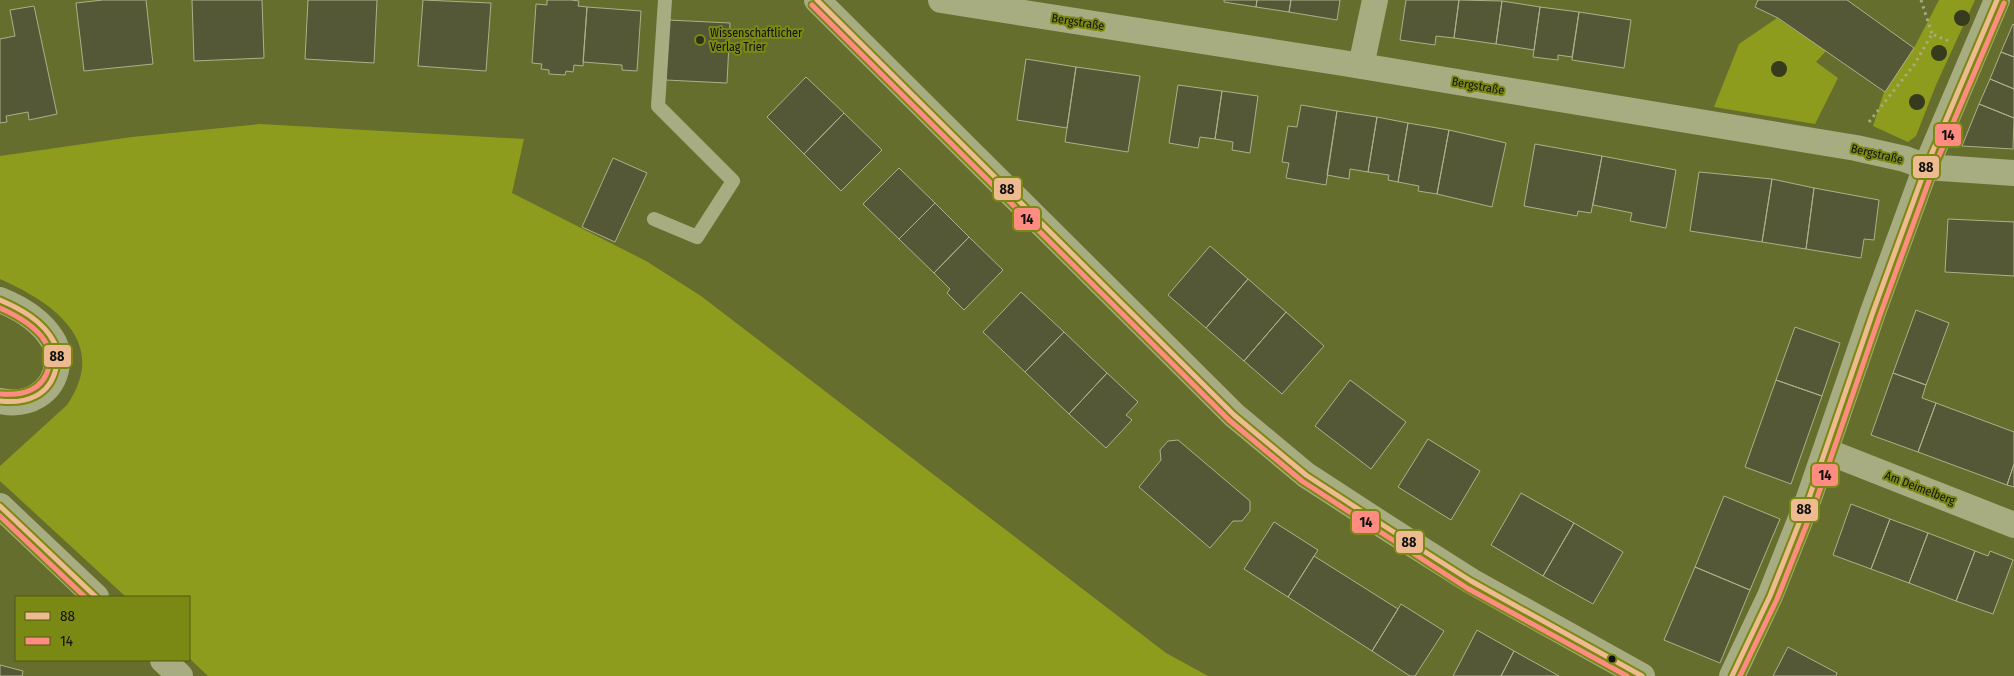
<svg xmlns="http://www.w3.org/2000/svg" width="2014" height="676" viewBox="0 0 2014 676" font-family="'Fira Sans Condensed',sans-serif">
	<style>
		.green { fill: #8e9c1d }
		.building { fill: #545837; stroke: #acb189 }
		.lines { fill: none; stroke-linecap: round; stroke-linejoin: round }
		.path { stroke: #a7ac81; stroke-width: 3; stroke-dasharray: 2.5 4; stroke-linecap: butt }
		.lane { stroke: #a7ac81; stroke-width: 14 }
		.street { stroke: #a7ac81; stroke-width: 26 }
		.bus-1-casing { stroke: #7a8913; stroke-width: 9 }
		.bus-2-casing { stroke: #7a8913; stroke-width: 9 }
		.bus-1 { stroke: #eeba90; stroke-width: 5 }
		.bus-2 { stroke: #ff8c80; stroke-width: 5 }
		.tree { fill: #373b1e }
		.poi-dot { fill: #2f321b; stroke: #7a8913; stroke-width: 2 }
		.bus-dot { fill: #111; stroke: #7a8913; stroke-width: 2 }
		.labels { text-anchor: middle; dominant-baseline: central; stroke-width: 4; stroke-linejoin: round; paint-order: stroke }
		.street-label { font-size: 12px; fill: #111; stroke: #7a8913 }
		.poi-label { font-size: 12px; fill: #111; stroke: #7a8913; text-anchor: start }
		.line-badge { stroke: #7a8913; stroke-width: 2 }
		.pale-badge-label { font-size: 14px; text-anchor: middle; font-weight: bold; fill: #111 }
	</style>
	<rect width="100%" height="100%" fill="#666e2e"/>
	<!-- green -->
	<path class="green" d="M1939 0H1975L1936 85 1916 136 1908 142 1873 126 1884 92 1914 48Z
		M1777 18 1826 51 1816 62 1838 78 1815 124 1714 107 1739 44Z
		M260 124 524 139 512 193 646 261 701 296 1166 653 1208 676H208L189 658V597H126L0 481V466L67 405C110 342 54 303 0 279V156L132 137Z"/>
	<!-- building -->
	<path class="building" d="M103 0H146L153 64 84 71 76 3Z
		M192 0H262L264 58 194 61Z
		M308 0H377L374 63 305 59Z
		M423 0 491 3 486 71 418 66Z
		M547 0H571L579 1 578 6 587 7 583 66 574 65 573 72 566 71 565 75 549 74V70L541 69 542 64 532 63 536 4 547 5Z
		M1224 0H1257L1256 7 1224 2Z
		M1257 0H1291L1289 12 1256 7Z
		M1291 0H1340L1337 20 1289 12Z
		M1406 0H1459L1454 38 1436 36 1435 45 1400 40Z
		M1459 0 1502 1 1496 44 1454 38Z
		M1758 0H1847L1914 48 1885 92 1778 18 1755 7Z
		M1502 1 1540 7 1534 50 1496 44Z
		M34 6 57 114 29 120 28 112 6 116 7 122 0 123V39L15 36 10 10Z
		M587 7 641 11 637 71 622 70V65L583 62Z
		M1540 7 1579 12 1572 57 1558 55V60L1533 57Z
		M1579 12 1631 20 1624 68 1572 60Z
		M668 20 730 23 727 83 666 80Z
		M2013 24 2014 25V57L2001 52Z
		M2001 52 2014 57V89L1990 79Z
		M1026 59 1076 67 1067 128 1017 120Z
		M1076 67 1140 76 1128 152 1065 142Z
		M806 77 844 113 804 154 767 117Z
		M1990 79 2014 89V118L1979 104Z
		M1178 85 1222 91 1215 139 1200 137 1198 148 1169 143Z
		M1222 91 1258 96 1250 153 1232 150 1233 142 1215 139Z
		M1979 104 2014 118 2013 149 1962 146Z
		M1301 105 1337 111 1326 185 1286 178 1289 163 1282 162 1288 126 1297 127Z
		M1337 111 1377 117 1368 172 1350 169 1349 179 1327 175Z
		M844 113 882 150 841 191 804 154Z
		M1377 117 1408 123 1398 182 1388 180 1389 175 1368 172Z
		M1408 123 1449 130 1437 194 1418 191 1419 186 1398 182Z
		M1449 130 1506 143 1492 207 1437 194Z
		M1535 144 1602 156 1591 213 1578 211 1577 216 1524 206Z
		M1602 156 1676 170 1666 228 1630 221 1632 213 1593 205Z
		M613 158 647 173 615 242 582 227Z
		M899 168 935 203 899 239 863 204Z
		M1699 172 1772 179 1762 242 1690 231Z
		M1772 179 1814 188 1806 249 1762 242Z
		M1814 188 1879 200 1874 240 1864 239 1861 258 1806 249Z
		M935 203 969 237 934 273 899 239Z
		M1948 219 2014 222V276L1945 272Z
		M969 237 1003 270 964 310 947 293 950 289 934 273Z
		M1210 246 1248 279 1206 328 1168 295Z
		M1248 279 1286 312 1244 361 1206 328Z
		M1021 292 1064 332 1025 372 983 332Z
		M1916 310 1949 323 1926 385 1893 373Z
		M1286 312 1324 346 1282 394 1244 361Z
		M1795 327 1840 343 1822 396 1776 380Z
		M1064 332 1107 373 1069 414 1025 372Z
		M1107 373 1138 402 1126 415 1132 420 1106 448 1069 414Z
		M1893 373 1926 385 1922 398 1936 403 1918 452 1871 435Z
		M1350 380 1406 422 1371 469 1315 426Z
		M1776 380 1822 396 1791 484 1745 467Z
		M1936 403 2014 432V464L2007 485 1918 452Z
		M1428 439 1480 471 1451 520 1398 487Z
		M1178 440 1250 501V511L1242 521H1233L1210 548 1139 487 1161 460 1160 450 1168 441Z
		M2014 464V487L2007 485Z
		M1521 493 1574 523 1543 576 1491 545Z
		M1724 496 1780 519 1750 590 1695 567Z
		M1851 504 1890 519 1871 569 1833 555Z
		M1890 519 1928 533 1909 583 1871 569Z
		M1274 522 1318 550 1288 597 1244 569Z
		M1574 523 1623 552 1593 604 1543 576Z
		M1928 533 1975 551 1956 601 1909 583Z
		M1975 551 1988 556 1990 551 2013 560 1993 614 1956 601Z
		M1314 556 1398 609 1372 651 1288 597Z
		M1695 567 1750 590 1720 663 1664 640Z
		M1401 604 1444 631 1415 676H1410L1372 651Z
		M1477 630 1514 651 1501 676H1453Z
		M1788 647 1837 673 1836 676H1773Z
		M1514 651 1559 676H1501Z
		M0 665 23 671 22 676H0Z"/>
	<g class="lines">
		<!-- path -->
		<path class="path" d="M1921 0 1932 34
			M1869 122 1914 65 1932 34 1951 42"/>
		<!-- lane -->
		<path class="lane" d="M654 219 697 237 733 181 658 106 665 0"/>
		<!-- street -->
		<path class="street" d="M817 0 1234 415 1306 475 1389 529 1471 581 1642 676
			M941 0 1343 63 1856 148 1905 159 1926 167 2014 173
			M1361 66 1375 0
			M0 300C20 308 40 320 52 339 57 346 58 356 57 365 53 393 28 407 0 401
			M1826 451 2014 525
			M0 506 96 597
			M163 660 180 676
			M1732 676 1770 596 1809 498 1873 312 1926 167 1997 0"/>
		<defs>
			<path id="bus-1" d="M817 0 1234 415 1306 475 1389 529 1471 581 1642 676
				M0 300C21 309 43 321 54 342 58 350 58 360 56 368 50 396 26 404 0 401
				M0 506 96 597
				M1732 676 1770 596 1809 498 1873 312 1926 167 1997 0"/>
			<path id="bus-2" d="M812 5 1229 420 1302 481 1385 535 1467 588 1627 676
				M0 308C18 316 40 328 48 347 50 353 50 360 49 366 44 390 23 396 1 394
				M0 516 85 597
				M1740 676 1777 599 1816 501 1880 315 1933 170 2004 3"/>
		</defs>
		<!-- bus-1 casing -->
		<use href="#bus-1" class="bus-1-casing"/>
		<!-- bus-2 casing -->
		<use href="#bus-2" class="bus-2-casing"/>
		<!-- bus-1 -->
		<use href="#bus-1" class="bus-1"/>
		<!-- bus-2 -->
		<use href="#bus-2" class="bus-2"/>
	</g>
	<!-- trees -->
	<g class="tree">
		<circle cx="1962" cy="18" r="8"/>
		<circle cx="1939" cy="53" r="8"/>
		<circle cx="1779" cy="69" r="8"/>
		<circle cx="1917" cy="102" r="8"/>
	</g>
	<!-- markers -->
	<circle class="poi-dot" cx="700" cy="40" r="5"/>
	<circle class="bus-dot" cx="1612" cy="659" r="4.5"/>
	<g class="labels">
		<!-- street labels -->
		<g class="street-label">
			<text transform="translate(1078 22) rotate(9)">Bergstraße</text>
			<text transform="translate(1478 86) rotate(10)">Bergstraße</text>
			<text transform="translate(1877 154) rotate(13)">Bergstraße</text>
			<text transform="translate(1920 488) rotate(21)">Am Deimelberg</text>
		</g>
		<!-- poi labels -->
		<g class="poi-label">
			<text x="710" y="33">Wissenschaftlicher<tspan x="710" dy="14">Verlag Trier</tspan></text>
		</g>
	</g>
	<g class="line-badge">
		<rect x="1934" y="123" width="28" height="24" rx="5" fill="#ff8c80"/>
		<rect x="1912" y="155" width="28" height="24" rx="5" fill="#eeba90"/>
		<rect x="993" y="177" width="29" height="24" rx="5" fill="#eeba90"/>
		<rect x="1013" y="207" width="28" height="24" rx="5" fill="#ff8c80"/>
		<rect x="43" y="344" width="29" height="24" rx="5" fill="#eeba90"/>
		<rect x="1811" y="463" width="28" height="24" rx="5" fill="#ff8c80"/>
		<rect x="1790" y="498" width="29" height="24" rx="5" fill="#eeba90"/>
		<rect x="1351" y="510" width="29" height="24" rx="5" fill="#ff8c80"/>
		<rect x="1395" y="530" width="29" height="24" rx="5" fill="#eeba90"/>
	</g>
	<g class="pale-badge-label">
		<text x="1948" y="140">14</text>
		<text x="1926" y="172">88</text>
		<text x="1007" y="194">88</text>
		<text x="1027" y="224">14</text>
		<text x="57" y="361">88</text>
		<text x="1825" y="480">14</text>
		<text x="1804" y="514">88</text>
		<text x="1366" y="527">14</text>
		<text x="1409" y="547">88</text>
	</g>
	<!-- legend -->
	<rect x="15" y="596" width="175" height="65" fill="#7a8913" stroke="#505912"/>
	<rect x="25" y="612" width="25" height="8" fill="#eeba90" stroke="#505912"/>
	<text x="60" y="621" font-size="15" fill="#111111">88</text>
	<rect x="25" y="637" width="25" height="8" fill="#ff8c80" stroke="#505912"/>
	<text x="60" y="646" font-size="15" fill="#111111">14</text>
</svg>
